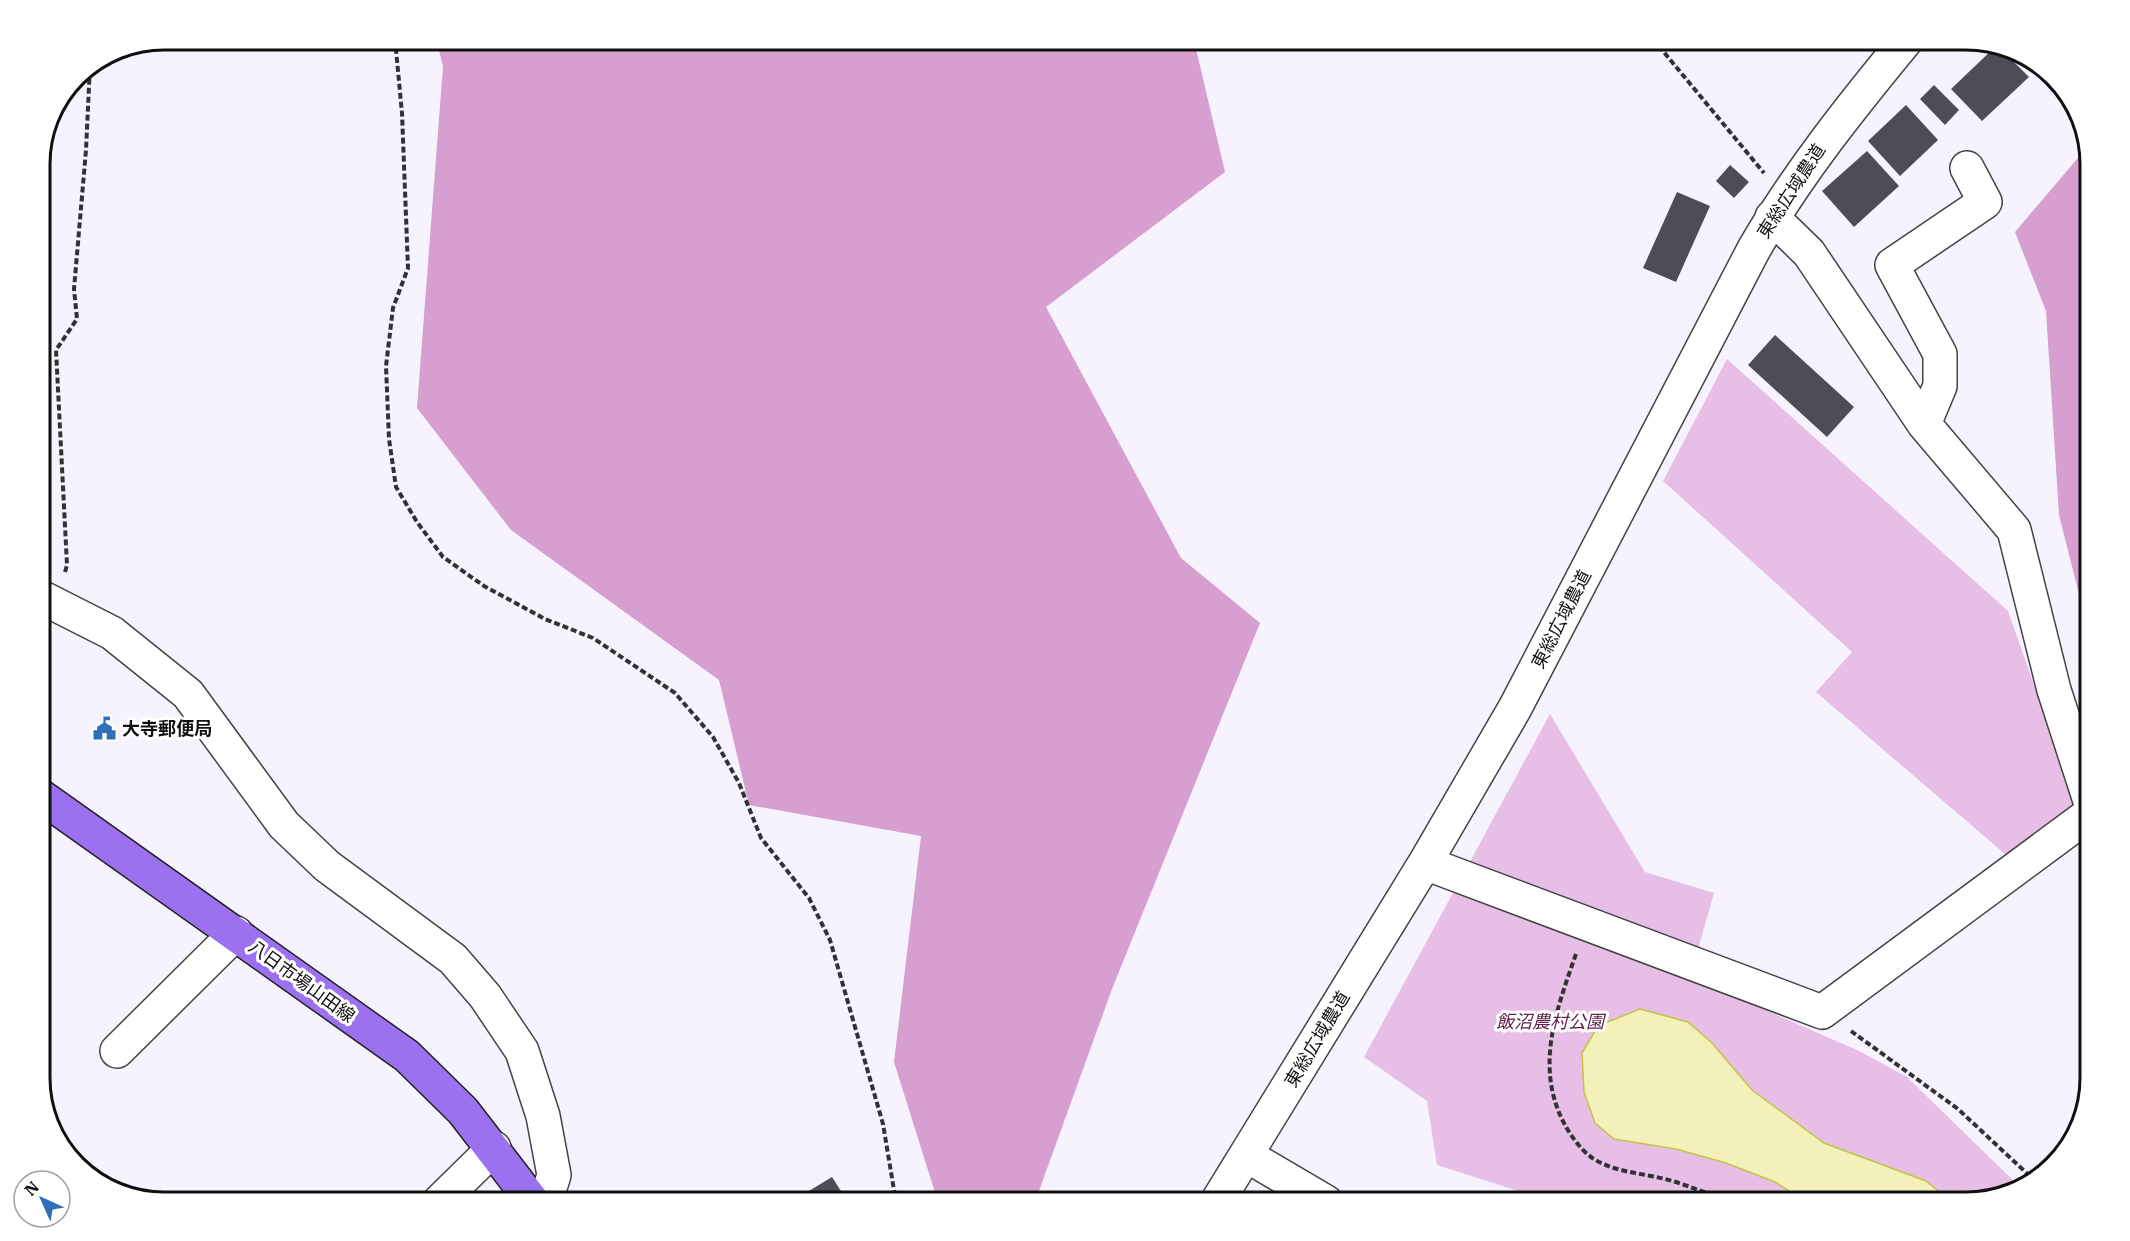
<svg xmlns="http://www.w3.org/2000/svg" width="2130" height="1241" viewBox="0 0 2130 1241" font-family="'IBM Plex Serif','Noto Sans JP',serif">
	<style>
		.green { fill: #e7bee5 }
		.forest { fill: #d79ed0 }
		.water { fill: #f3f0ba; stroke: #c5c346; stroke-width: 1.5 }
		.building { fill: #4d4d58 }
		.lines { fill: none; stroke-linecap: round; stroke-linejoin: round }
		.minor-casing { stroke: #434343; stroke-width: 36 }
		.major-casing { stroke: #212121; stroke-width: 36 }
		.path { stroke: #323232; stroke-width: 4; stroke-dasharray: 6 3; stroke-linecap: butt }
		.minor { stroke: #fff; stroke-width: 33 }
		.major { stroke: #9c71f0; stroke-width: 33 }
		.labels { text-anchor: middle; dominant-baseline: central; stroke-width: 6; stroke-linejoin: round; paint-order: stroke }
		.street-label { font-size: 18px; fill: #101010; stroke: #fff }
		.poi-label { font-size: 18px; font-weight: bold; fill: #101010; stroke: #fff; text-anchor: start }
		.park-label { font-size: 18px; font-style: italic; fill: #64234c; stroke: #fff }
		.rim { fill: none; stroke: #101010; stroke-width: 3 }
	</style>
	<rect width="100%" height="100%" fill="#f7f3fe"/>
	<!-- green -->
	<path class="green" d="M1727 359 2008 611 2076 804 2012 860 1816 692 1852 652 1663 481Z
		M1550 714 1645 872 1714 893 1690 977 1859 1051 1907 1077 2020 1187 1967 1202H1553L1437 1165 1427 1101 1364 1057Z"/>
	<!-- forest -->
	<path class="forest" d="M436 39H1190L1196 49 1225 172 1046 307 1181 558 1260 623 1112 989 1035 1202H938L894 1062 921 836 749 805 719 680 511 530 417 408 443 66Z
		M2088 146 2091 156V642L2059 515 2046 311 2015 232Z"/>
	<!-- water -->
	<path class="water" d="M1640 1009 1688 1022 1712 1043 1752 1090 1824 1143 1926 1181 1952 1202H1806L1775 1182 1726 1163 1676 1149 1614 1139 1595 1123 1584 1092 1582 1053 1598 1026Z"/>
	<!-- building -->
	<path class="building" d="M1767 39H1790L1781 50Z
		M1995 47 2000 48 2029 77 1982 121 1951 89Z
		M1934 85 1959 110 1945 125 1920 99Z
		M1906 105 1938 140 1900 176 1868 141Z
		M1867 151 1899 186 1854 227 1822 191Z
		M1730 165 1749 182 1734 198 1716 181Z
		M1677 192 1710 206 1676 282 1643 268Z
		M1775 335 1854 407 1827 437 1748 365Z
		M832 1177 848 1202H802L799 1197Z"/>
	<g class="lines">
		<defs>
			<path id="minor" d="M1772 217 1809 253 1924 424 2014 530 2054 690 2091 804
				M1924 424 1940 386V354L1892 265 1985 202 1967 168
				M39 596 112 633 188 694 284 825 327 866 453 959 485 996 522 1051 543 1116 554 1175 549 1191 540 1202
				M1425 863 1822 1012 2091 813
				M117 1051 236 933
				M1246 1155 1326 1202
				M439 1202 494 1148
				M1217 1202 1425 863 1515 708 1754 249C1798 173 1851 107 1907 39"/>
			<path id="major" d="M39 795 407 1056 463 1111 533 1202"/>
		</defs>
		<!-- minor casing -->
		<use href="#minor" class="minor-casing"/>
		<!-- major casing -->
		<use href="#major" class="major-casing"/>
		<!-- path -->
		<path class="path" d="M395 39 402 113 408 268 393 308 386 366 389 439 396 487 417 522 443 557 484 586 545 619 593 638 675 693 713 737 739 783 761 838 809 898 830 940 883 1124 896 1202
			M1653 39 1764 173
			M65 572 67 565 56 350 77 319 74 289 86 150 90 66
			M1576 954C1556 1011 1534 1068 1565 1125 1571 1136 1581 1150 1591 1157 1612 1172 1641 1173 1665 1179 1689 1185 1711 1196 1735 1202
			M1851 1031 1958 1109 2034 1180"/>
		<!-- minor -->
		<use href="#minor" class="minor"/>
		<!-- major -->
		<use href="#major" class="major"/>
	</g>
	<!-- icons -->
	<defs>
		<symbol id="civic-bare" viewBox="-9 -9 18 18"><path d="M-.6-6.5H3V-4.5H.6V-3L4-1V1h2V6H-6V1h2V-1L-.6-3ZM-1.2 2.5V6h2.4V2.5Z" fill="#2f6fb8" stroke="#fff" stroke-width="2.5" paint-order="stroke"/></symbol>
	</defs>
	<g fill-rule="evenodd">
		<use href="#civic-bare" x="88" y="712" width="33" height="33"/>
	</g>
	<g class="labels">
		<!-- street labels -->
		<g class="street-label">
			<text transform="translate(1791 191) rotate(-57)">東総広域農道</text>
			<text transform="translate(1561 619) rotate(-63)">東総広域農道</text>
			<text transform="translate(302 981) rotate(36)">八日市場山田線</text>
			<text transform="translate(1317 1039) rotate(-59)">東総広域農道</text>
		</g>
		<!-- poi labels -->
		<g class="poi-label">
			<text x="122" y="728">大寺郵便局</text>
		</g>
		<!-- park labels -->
		<g class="park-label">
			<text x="1550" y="1021">飯沼農村公園</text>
		</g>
	</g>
	<!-- crop -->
	<path d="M0 0H2130V1241H0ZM164 50H1966A114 114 0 0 1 2080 164V1078A114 114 0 0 1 1966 1192H164A114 114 0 0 1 50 1078V164A114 114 0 0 1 164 50Z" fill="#fff" fill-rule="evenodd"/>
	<path class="rim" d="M164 50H1966A114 114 0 0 1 2080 164V1078A114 114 0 0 1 1966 1192H164A114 114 0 0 1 50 1078V164A114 114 0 0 1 164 50Z"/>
	<!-- north arrow -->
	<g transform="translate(42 1199) rotate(315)"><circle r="28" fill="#ffffff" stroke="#9f9f9f" stroke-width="1.5"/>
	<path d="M0-4.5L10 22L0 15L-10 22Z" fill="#2f6fb8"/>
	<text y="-9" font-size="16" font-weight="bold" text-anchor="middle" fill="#101010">N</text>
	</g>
</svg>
